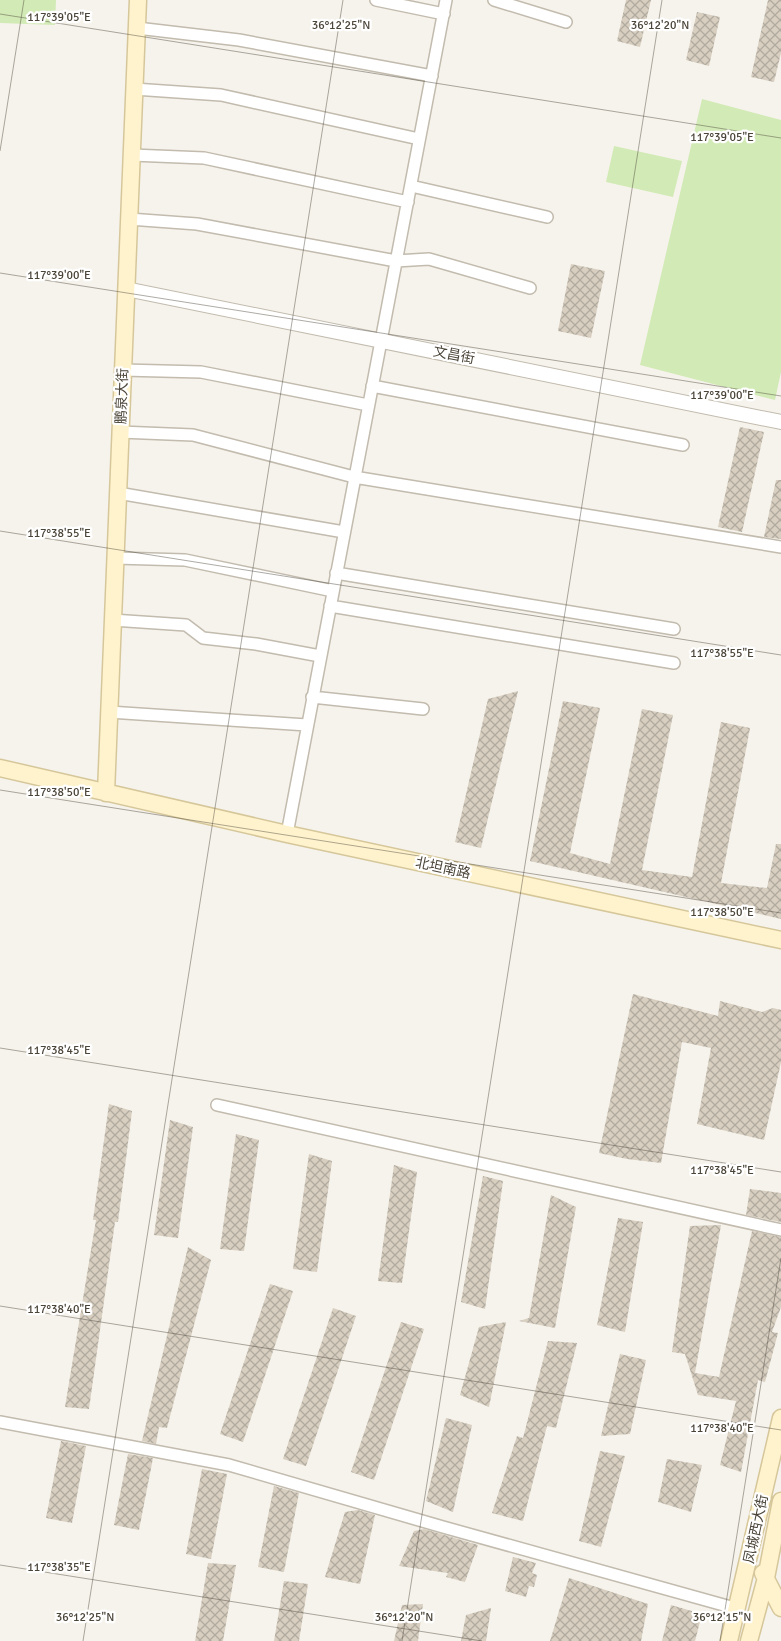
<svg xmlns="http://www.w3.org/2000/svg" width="781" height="1641" viewBox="0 0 781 1641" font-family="Signika,'Noto Sans SC',sans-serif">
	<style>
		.pitch { fill: #d2eab5 }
		.building { fill: url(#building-cross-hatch) }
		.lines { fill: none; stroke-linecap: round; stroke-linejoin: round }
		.minor-casing { stroke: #c2bbae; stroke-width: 14 }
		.tertiary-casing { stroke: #c2bbae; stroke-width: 16 }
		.secondary-casing { stroke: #d6c79b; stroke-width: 19 }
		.minor { stroke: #fff; stroke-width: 11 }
		.tertiary { stroke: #fff; stroke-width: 14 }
		.secondary { stroke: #fff3cd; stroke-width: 16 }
		.ticks { fill: none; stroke: #4b4439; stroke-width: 1; stroke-opacity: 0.45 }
		.labels { text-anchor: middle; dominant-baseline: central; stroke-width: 4.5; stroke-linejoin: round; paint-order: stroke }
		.street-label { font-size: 14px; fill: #4b4439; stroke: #fff }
		.ticks-label { font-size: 12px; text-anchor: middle; fill: #4b4439; stroke: #fff; stroke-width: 4.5; stroke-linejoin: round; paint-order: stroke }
	</style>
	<defs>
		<pattern id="building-cross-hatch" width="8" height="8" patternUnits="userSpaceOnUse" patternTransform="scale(1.25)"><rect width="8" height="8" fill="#d8cfc1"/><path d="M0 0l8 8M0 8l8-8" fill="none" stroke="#b1aa9e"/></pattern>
	</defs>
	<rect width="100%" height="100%" fill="#f6f3ec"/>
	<!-- pitch -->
	<path class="pitch" d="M0 0H56L55 25 0 23Z
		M702 99 781 120V372L775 400 640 365Z
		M614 146 682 161 673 197 606 182Z"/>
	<!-- building -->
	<path class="building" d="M626 0H651L640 47 617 41Z
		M768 0H781V53L774 82 751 77Z
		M697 12 720 17 709 66 686 60Z
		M571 264 605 271 591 338 558 331Z
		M740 427 764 432 742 532 718 527Z
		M776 480H781V539L764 537Z
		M518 691 481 848 455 842 488 699Z
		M563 701 600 708 570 853 610 864 642 709 673 715 642 870 692 877 721 722 750 728 721 883 767 888 776 844H781V919L530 861Z
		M633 994 718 1016 720 1001 762 1012 773 1008 781 1010V1062L764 1140 697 1124 711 1048 682 1042 661 1163 627 1159 599 1153Z
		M109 1104 132 1111 118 1222H115L89 1409 65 1407 96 1220H93Z
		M170 1120 193 1127 178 1238 154 1235Z
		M236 1134 259 1140 244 1251 220 1249Z
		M309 1154 332 1161 317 1272 293 1269Z
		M394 1165 417 1172 402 1283 378 1281Z
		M483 1176 503 1181 485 1309 461 1302Z
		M750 1189 781 1193V1222L746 1215Z
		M551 1195 576 1207 555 1328 519 1321 529 1318Z
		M618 1218 643 1222 625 1332 597 1325Z
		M721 1225 695 1373 719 1377 752 1231 781 1237V1307L772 1332 778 1333 765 1382 758 1380 741 1472 720 1465 736 1401 698 1395 685 1354 672 1352 690 1226Z
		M188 1247 211 1260 167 1428 159 1427 156 1444 142 1441Z
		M270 1284 293 1291 243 1442 220 1434Z
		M333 1308 356 1316 306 1466 283 1459Z
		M401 1322 424 1329 374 1480 351 1472Z
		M506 1322 489 1407 460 1395 479 1327Z
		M548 1341 577 1343 556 1428 547 1426 523 1521 492 1513 517 1436 523 1438Z
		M620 1354 646 1360 630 1434 601 1436Z
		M446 1418 472 1425 453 1512 426 1501Z
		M61 1441 86 1446 72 1523 46 1518Z
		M600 1451 625 1456 601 1547 579 1541Z
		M128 1454 153 1458 139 1530 114 1525Z
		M667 1459 702 1465 691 1512 658 1502Z
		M202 1469 227 1474 211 1559 186 1554Z
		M274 1486 299 1493 284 1572 258 1567Z
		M358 1510 375 1515 360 1584 325 1577 345 1512Z
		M424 1529 478 1545 465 1582 446 1577 448 1573 399 1566 414 1531Z
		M513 1557 536 1563 532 1573 537 1575 534 1587 529 1586 526 1597 505 1591Z
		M208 1563 236 1565 223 1641H195Z
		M569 1578 648 1604 641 1641H550Z
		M284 1581 308 1584 299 1641H274Z
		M423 1604 418 1641H394L402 1605Z
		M671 1605 702 1614 695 1641H662Z
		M491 1608 486 1641H461L466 1615Z"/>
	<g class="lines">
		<defs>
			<path id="minor" d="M376 0 444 14
				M494 0 566 22
				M137 28 239 40 432 76
				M134 89 221 95 419 139
				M132 155 204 158 408 202
				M411 186 547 217
				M129 219 197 224 396 261 429 259 530 288
				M123 370 201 372 368 405
				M372 386 683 445
				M120 432 193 435 354 477 781 547
				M118 493 344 532
				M115 558 185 560 333 591
				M336 573 674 629
				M330 606 674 663
				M112 620 186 625 203 638 256 644 320 656
				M312 697 423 709
				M109 712 307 725
				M287 834 446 0
				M217 1105 781 1230
				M0 1422 229 1465 443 1527 738 1609"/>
			<path id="tertiary" d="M126 289 781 422"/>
			<path id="secondary" d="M0 768 287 834 781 940
				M106 793 138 0
				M763 1573 781 1608
				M729 1641 781 1418
				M749 1641 766 1578 781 1501"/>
		</defs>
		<!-- minor casing -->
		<use href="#minor" class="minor-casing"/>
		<!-- tertiary casing -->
		<use href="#tertiary" class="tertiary-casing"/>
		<!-- secondary casing -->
		<use href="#secondary" class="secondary-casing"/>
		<!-- minor -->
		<use href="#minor" class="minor"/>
		<!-- tertiary -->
		<use href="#tertiary" class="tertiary"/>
		<!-- secondary -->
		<use href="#secondary" class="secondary"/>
	</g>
	<!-- ticks -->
	<path class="ticks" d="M0 14 781 138M0 151 24 0M0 273 781 396M0 531 781 655M0 790 781 913M0 1048 781 1172M0 1306 781 1430M0 1565 482 1641M83 1641 343 0M402 1641 662 0M720 1641 781 1258"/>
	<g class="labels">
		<!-- street labels -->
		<g class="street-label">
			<text transform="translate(454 355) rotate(11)">文昌街</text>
			<text transform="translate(122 396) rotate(-88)">鹏泉大街</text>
			<text transform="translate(443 868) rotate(12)">北坦南路</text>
			<text transform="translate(756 1529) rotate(-78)">凤城西大街</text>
		</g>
	</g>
	<g class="ticks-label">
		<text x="59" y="21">117°39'05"E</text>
		<text x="341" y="29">36°12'25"N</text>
		<text x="660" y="29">36°12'20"N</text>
		<text x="722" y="141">117°39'05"E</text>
		<text x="59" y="279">117°39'00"E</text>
		<text x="722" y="399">117°39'00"E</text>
		<text x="59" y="537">117°38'55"E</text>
		<text x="722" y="657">117°38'55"E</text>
		<text x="59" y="796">117°38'50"E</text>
		<text x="722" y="916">117°38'50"E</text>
		<text x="59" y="1054">117°38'45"E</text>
		<text x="722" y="1174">117°38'45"E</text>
		<text x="59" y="1313">117°38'40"E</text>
		<text x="722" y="1432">117°38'40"E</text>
		<text x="59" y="1571">117°38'35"E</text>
		<text x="85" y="1621">36°12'25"N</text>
		<text x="404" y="1621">36°12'20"N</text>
		<text x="722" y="1621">36°12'15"N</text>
	</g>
</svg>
